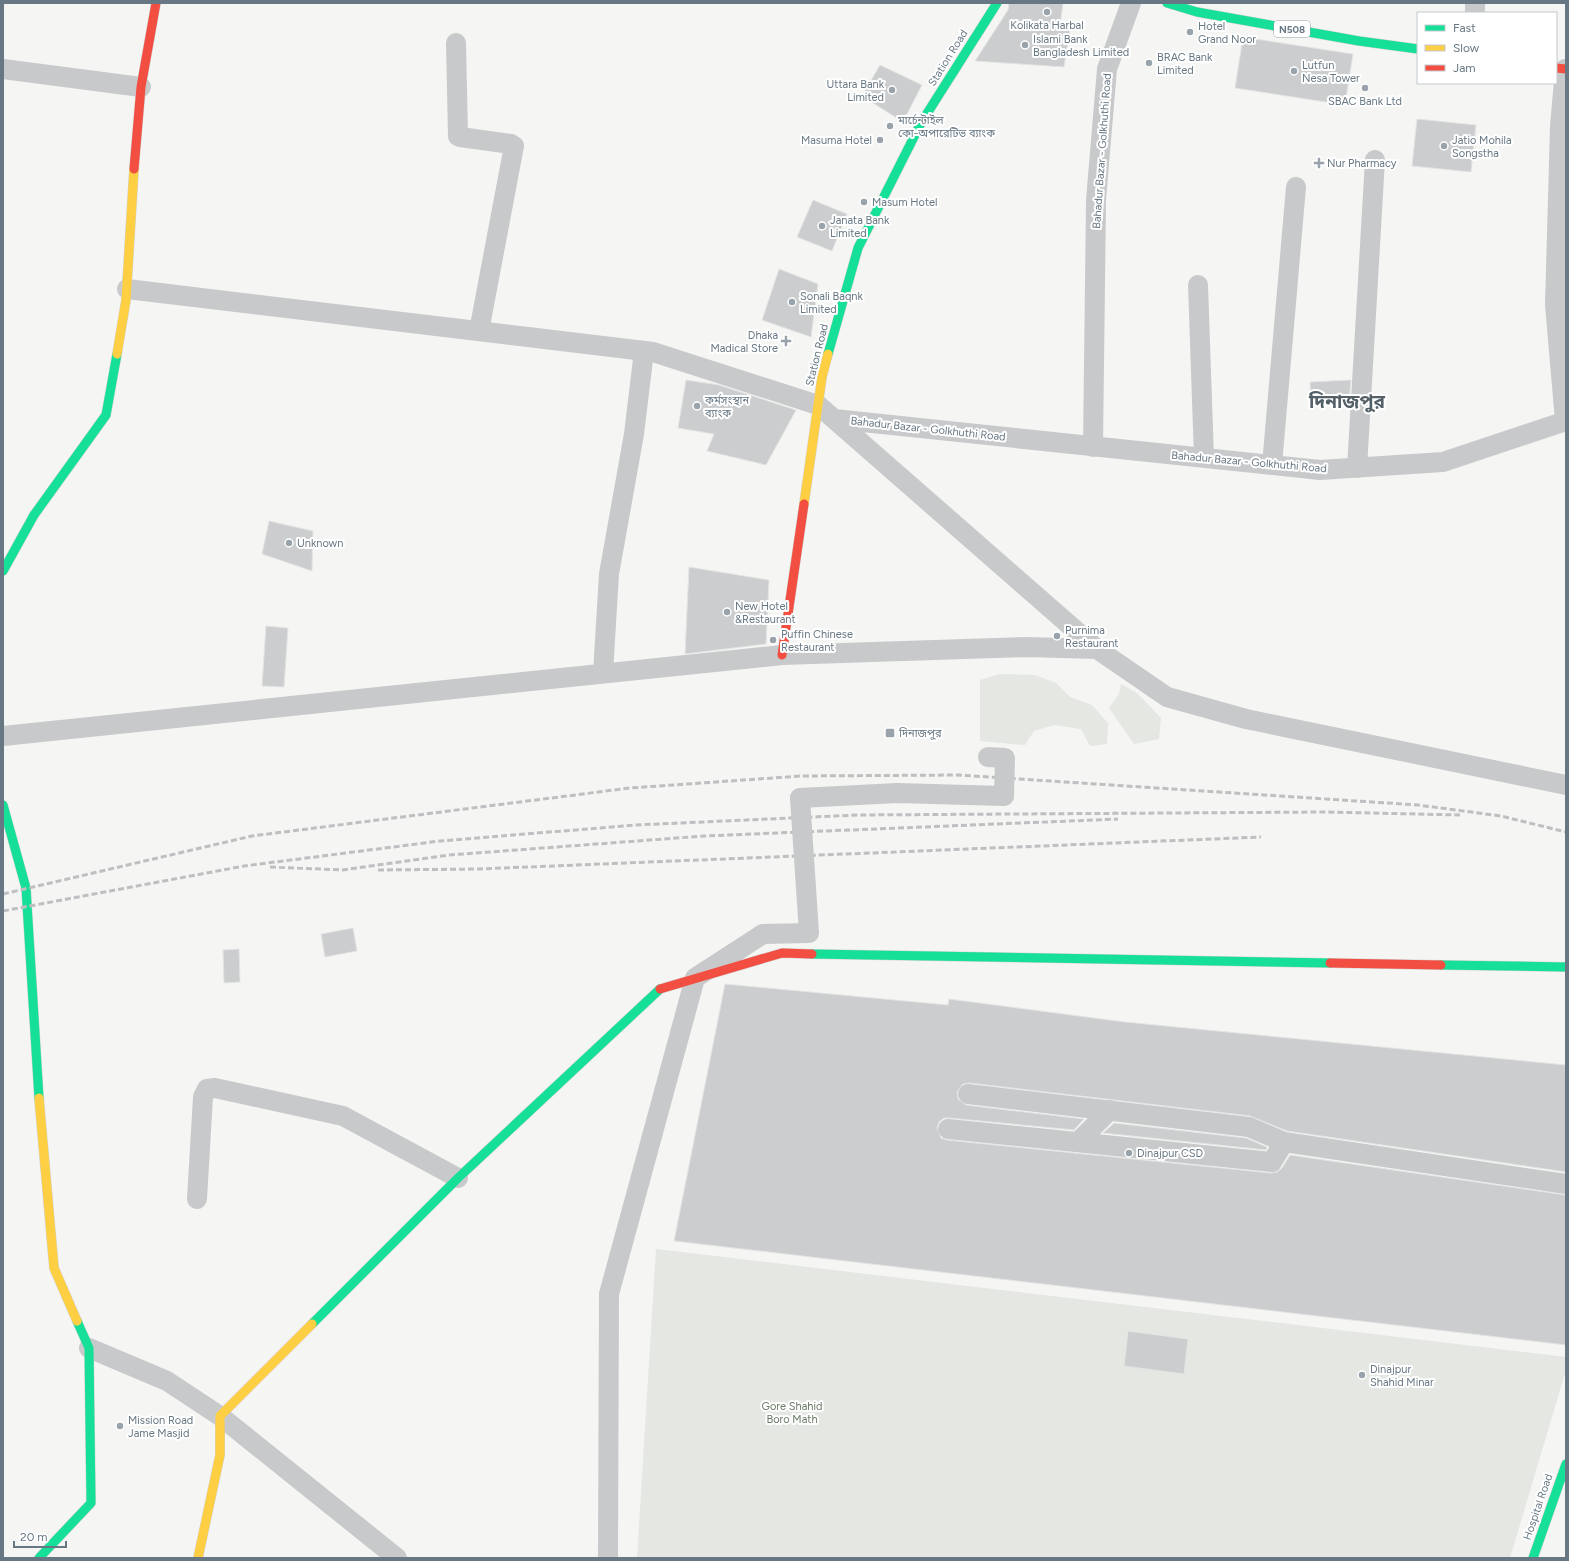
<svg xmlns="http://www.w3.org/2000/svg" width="1569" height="1561" viewBox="0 0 1569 1561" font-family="Figtree,'Noto Sans Bengali',sans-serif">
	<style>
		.green { fill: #e4e7e2 }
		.building { fill: #cccdce; stroke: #e4e4e4 }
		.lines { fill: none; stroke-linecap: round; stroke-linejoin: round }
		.fast-casing { stroke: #d1d2d2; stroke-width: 10 }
		.slow-casing { stroke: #d1d2d2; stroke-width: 10 }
		.jam-casing { stroke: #d1d2d2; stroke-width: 10 }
		.street { stroke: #c8c9ca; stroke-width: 20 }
		.fast { stroke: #16e098; stroke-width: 9 }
		.slow { stroke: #ffcf43; stroke-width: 9 }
		.jam { stroke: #f24e42; stroke-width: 9 }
		.rail { stroke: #bebfc1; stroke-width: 3; stroke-dasharray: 6 3; stroke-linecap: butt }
		.street-bridge { stroke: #c8c9ca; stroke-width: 20 }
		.poi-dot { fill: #99a3ab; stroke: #fff; stroke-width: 1.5 }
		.labels { text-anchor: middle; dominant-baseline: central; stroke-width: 4; stroke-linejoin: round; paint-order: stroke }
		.shield { fill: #fff; stroke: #95a0a8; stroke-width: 1 }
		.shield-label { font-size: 10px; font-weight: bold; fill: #677783 }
		.poi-label { font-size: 11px; fill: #677783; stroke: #fff; text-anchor: start }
		.street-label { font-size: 11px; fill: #677783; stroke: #fff }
		.park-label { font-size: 11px; fill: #6a7a65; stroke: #fff }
		.town-label { font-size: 19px; font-weight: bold; fill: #546068; stroke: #fff }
	</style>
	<rect width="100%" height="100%" fill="#f5f5f4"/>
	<!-- green -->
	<path class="green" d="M1000 674 1035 675 1056 683 1070 697 1092 705 1108 723 1107 744 1090 746 1081 729 1054 725 1034 731 1025 745 980 741V680Z
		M1121 684 1137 693 1161 718 1159 739 1134 744 1109 708 1119 694Z
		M656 1249 1566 1357V1370L1510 1558H637Z"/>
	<!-- building -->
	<path class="building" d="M1009 3H1063L1060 26 1070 29 1064 67 975 61 1008 10Z
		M1243 37 1353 54 1345 105 1235 88Z
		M880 65 922 85 903 122 862 96Z
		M1417 119 1476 125 1471 172 1412 166Z
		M813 200 847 214 832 251 797 237Z
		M779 269 818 284 811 337 762 320Z
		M686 380 719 385 796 410 766 465 707 451 714 434 678 428Z
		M1351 380 1349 402 1311 403 1310 382Z
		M269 521 313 531 312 571 262 554Z
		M689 567 769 580 766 644 685 654Z
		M266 626 288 628 284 687 262 686Z
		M353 928 357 951 325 957 321 934Z
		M239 949 240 982 224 983 223 950Z
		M725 984 948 1005 949 999 1125 1022 1566 1065V1172L1287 1131 1250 1116 969 1083 963 1084 957 1092 958 1099 966 1105 1084 1119 1074 1130 949 1118H944L939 1122 937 1128 941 1138 947 1140 1271 1173 1277 1172 1282 1168 1290 1155 1566 1195V1345L674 1241Z
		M1114 1123 1246 1138 1267 1147 1266 1150 1103 1133Z
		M1128 1331 1188 1339 1184 1374 1124 1366Z"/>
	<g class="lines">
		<defs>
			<path id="fast" d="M1167 3 1197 12 1359 41 1418 49
				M828 354 858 248 921 123 997 3
				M3 571 34 515 106 415 117 354
				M3 805 26 888 39 1098
				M812 954 1330 963
				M1441 965 1566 967
				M312 1324 458 1178 660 989
				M39 1558 91 1503 89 1348 77 1321
				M1533 1558 1566 1464"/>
			<path id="slow" d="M117 354 126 300 134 169
				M804 504 822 377 828 354
				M39 1098 54 1268 77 1321
				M198 1558 220 1455V1416L312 1324"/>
			<path id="jam" d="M1556 68 1566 69
				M134 169 141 87 156 3
				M782 655 804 504
				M1330 963 1441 965
				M660 989 782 953 812 954"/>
		</defs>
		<!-- fast casing -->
		<use href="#fast" class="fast-casing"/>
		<!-- slow casing -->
		<use href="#slow" class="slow-casing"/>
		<!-- jam casing -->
		<use href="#jam" class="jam-casing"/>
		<!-- street -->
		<path class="street" d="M1475 13V3
			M456 43 458 136 460 137 511 144 514 146 479 331
			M3 69 141 87
			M1198 285 1204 458
			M127 289 653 352 818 405 1097 649
			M834 419 1320 470 1443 462 1566 421
			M1565 421 1555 305 1560 126 1565 69
			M1093 447 1096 200 1107 69 1131 3
			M1272 465 1296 187
			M1357 468 1375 160
			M603 673 609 574 634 434 644 351
			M3 736 782 655 1027 647 1097 649 1167 697 1246 719 1566 785
			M800 798 897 793 1004 796
			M968 1094 1249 1127 1284 1142 1566 1184
			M948 1129 1272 1162 1284 1142
			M1078 1142 1110 1110
			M197 1199 203 1097 207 1089 215 1088 343 1116 458 1178
			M89 1348 167 1381 220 1416 397 1558
			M608 1558 609 1294 695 978 763 934"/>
		<!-- fast -->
		<use href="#fast" class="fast"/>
		<!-- slow -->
		<use href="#slow" class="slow"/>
		<!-- jam -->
		<use href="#jam" class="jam"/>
		<!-- rail -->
		<path class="rail" d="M270 867 342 870 449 855 704 836 1118 819
			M378 870 479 869 1261 837
			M3 894 252 836 630 788 801 776 958 775 1418 805 1501 816 1566 832
			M3 911 244 866 440 841 636 825 857 815 1325 812 1460 815"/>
		<!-- street-bridge -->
		<path class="street-bridge" d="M988 757 1005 758 1004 796
			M763 934 809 933 800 798"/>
	</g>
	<!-- markers -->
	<g class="poi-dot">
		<circle cx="1047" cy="12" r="4"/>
		<circle cx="1190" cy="32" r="4"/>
		<circle cx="1025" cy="45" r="4"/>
		<circle cx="1149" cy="63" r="4"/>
		<circle cx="1294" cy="71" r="4"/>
		<circle cx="1365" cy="88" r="4"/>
		<circle cx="892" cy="90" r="4"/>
		<circle cx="890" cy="126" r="4"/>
		<circle cx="880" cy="140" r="4"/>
		<circle cx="1444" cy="146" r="4"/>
		<path d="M1317 157h4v4h4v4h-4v4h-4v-4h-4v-4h4z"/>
		<circle cx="864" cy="202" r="4"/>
		<circle cx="822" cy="226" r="4"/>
		<circle cx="792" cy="302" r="4"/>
		<path d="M784 335h4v4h4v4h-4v4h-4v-4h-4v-4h4z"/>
		<circle cx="697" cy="406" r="4"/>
		<circle cx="289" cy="543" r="4"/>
		<circle cx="727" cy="612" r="4"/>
		<circle cx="1057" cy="636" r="4"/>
		<circle cx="773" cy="640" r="4"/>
		<rect x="885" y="728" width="10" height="10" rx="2"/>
		<circle cx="1129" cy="1153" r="4"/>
		<circle cx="1362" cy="1375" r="4"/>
		<circle cx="120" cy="1426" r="4"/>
	</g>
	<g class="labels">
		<!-- shield labels -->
		<rect class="shield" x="1274" y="21" width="36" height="16" rx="3"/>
		<g class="shield-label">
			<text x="1292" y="29">N508</text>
		</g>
		<!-- poi labels -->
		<g class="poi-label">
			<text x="1047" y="25" text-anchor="middle">Kolikata Harbal</text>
			<text x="1198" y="26">Hotel<tspan x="1198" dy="13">Grand Noor</tspan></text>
			<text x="1033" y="39">Islami Bank<tspan x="1033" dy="13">Bangladesh Limited</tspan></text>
			<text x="1157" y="57">BRAC Bank<tspan x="1157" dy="13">Limited</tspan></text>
			<text x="1302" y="65">Lutfun<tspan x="1302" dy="13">Nesa Tower</tspan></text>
			<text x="884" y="84" text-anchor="end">Uttara Bank<tspan x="884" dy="13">Limited</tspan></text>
			<text x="1365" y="101" text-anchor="middle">SBAC Bank Ltd</text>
			<text x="898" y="120">মার্চেন্টাইল<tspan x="898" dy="13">কো-অপারেটিভ ব্যাংক</tspan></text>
			<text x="872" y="140" text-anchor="end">Masuma Hotel</text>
			<text x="1452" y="140">Jatio Mohila<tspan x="1452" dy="13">Songstha</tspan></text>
			<text x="1327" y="163">Nur Pharmacy</text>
			<text x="872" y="202">Masum Hotel</text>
			<text x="830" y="220">Janata Bank<tspan x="830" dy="13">Limited</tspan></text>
			<text x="800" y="296">Sonali Baqnk<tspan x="800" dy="13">Limited</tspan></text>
			<text x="778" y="335" text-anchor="end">Dhaka<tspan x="778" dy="13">Madical Store</tspan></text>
			<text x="705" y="400">কর্মসংস্থান<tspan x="705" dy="13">ব্যাংক</tspan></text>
			<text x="297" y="543">Unknown</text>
			<text x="735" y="606">New Hotel<tspan x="735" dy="13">&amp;Restaurant</tspan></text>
			<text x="1065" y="630">Purnima<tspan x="1065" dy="13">Restaurant</tspan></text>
			<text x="781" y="634">Puffin Chinese<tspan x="781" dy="13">Restaurant</tspan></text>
			<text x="899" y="733">দিনাজপুর</text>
			<text x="1137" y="1153">Dinajpur CSD</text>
			<text x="1370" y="1369">Dinajpur<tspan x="1370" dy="13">Shahid Minar</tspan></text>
			<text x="128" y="1420">Mission Road<tspan x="128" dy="13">Jame Masjid</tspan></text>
		</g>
		<!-- street labels -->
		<g class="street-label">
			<text transform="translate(948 58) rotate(-58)">Station Road</text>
			<text transform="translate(1102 151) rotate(-86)">Bahadur Bazar - Golkhuthi Road</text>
			<text transform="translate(817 355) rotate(-76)">Station Road</text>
			<text transform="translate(928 429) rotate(6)">Bahadur Bazar - Golkhuthi Road</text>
			<text transform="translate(1249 462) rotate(5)">Bahadur Bazar - Golkhuthi Road</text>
			<text transform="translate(1538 1507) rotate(-71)">Hospital Road</text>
		</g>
		<!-- park labels -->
		<g class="park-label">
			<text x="792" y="1406">Gore Shahid<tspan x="792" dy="13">Boro Math</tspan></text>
		</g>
		<!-- town labels -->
		<g class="town-label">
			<text x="1347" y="401">দিনাজপুর</text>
		</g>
	</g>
	<!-- border -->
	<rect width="1569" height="1561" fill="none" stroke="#677783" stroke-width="8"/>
	<!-- legend -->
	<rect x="1417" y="12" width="140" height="72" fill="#ffffff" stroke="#c2c9cd"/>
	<rect x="1425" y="25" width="20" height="6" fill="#16e098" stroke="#c2c9cd"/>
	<text x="1453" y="32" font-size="12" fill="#677783">Fast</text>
	<rect x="1425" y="45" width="20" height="6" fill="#ffcf43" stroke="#c2c9cd"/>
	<text x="1453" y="52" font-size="12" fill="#677783">Slow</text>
	<rect x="1425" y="65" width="20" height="6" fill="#f24e42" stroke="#c2c9cd"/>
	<text x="1453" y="72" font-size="12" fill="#677783">Jam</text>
	<!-- scale -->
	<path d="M14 1541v6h52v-6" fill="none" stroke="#677783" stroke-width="2"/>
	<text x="20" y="1541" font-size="12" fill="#677783" stroke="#ffffff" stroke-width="3" paint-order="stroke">20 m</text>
</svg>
